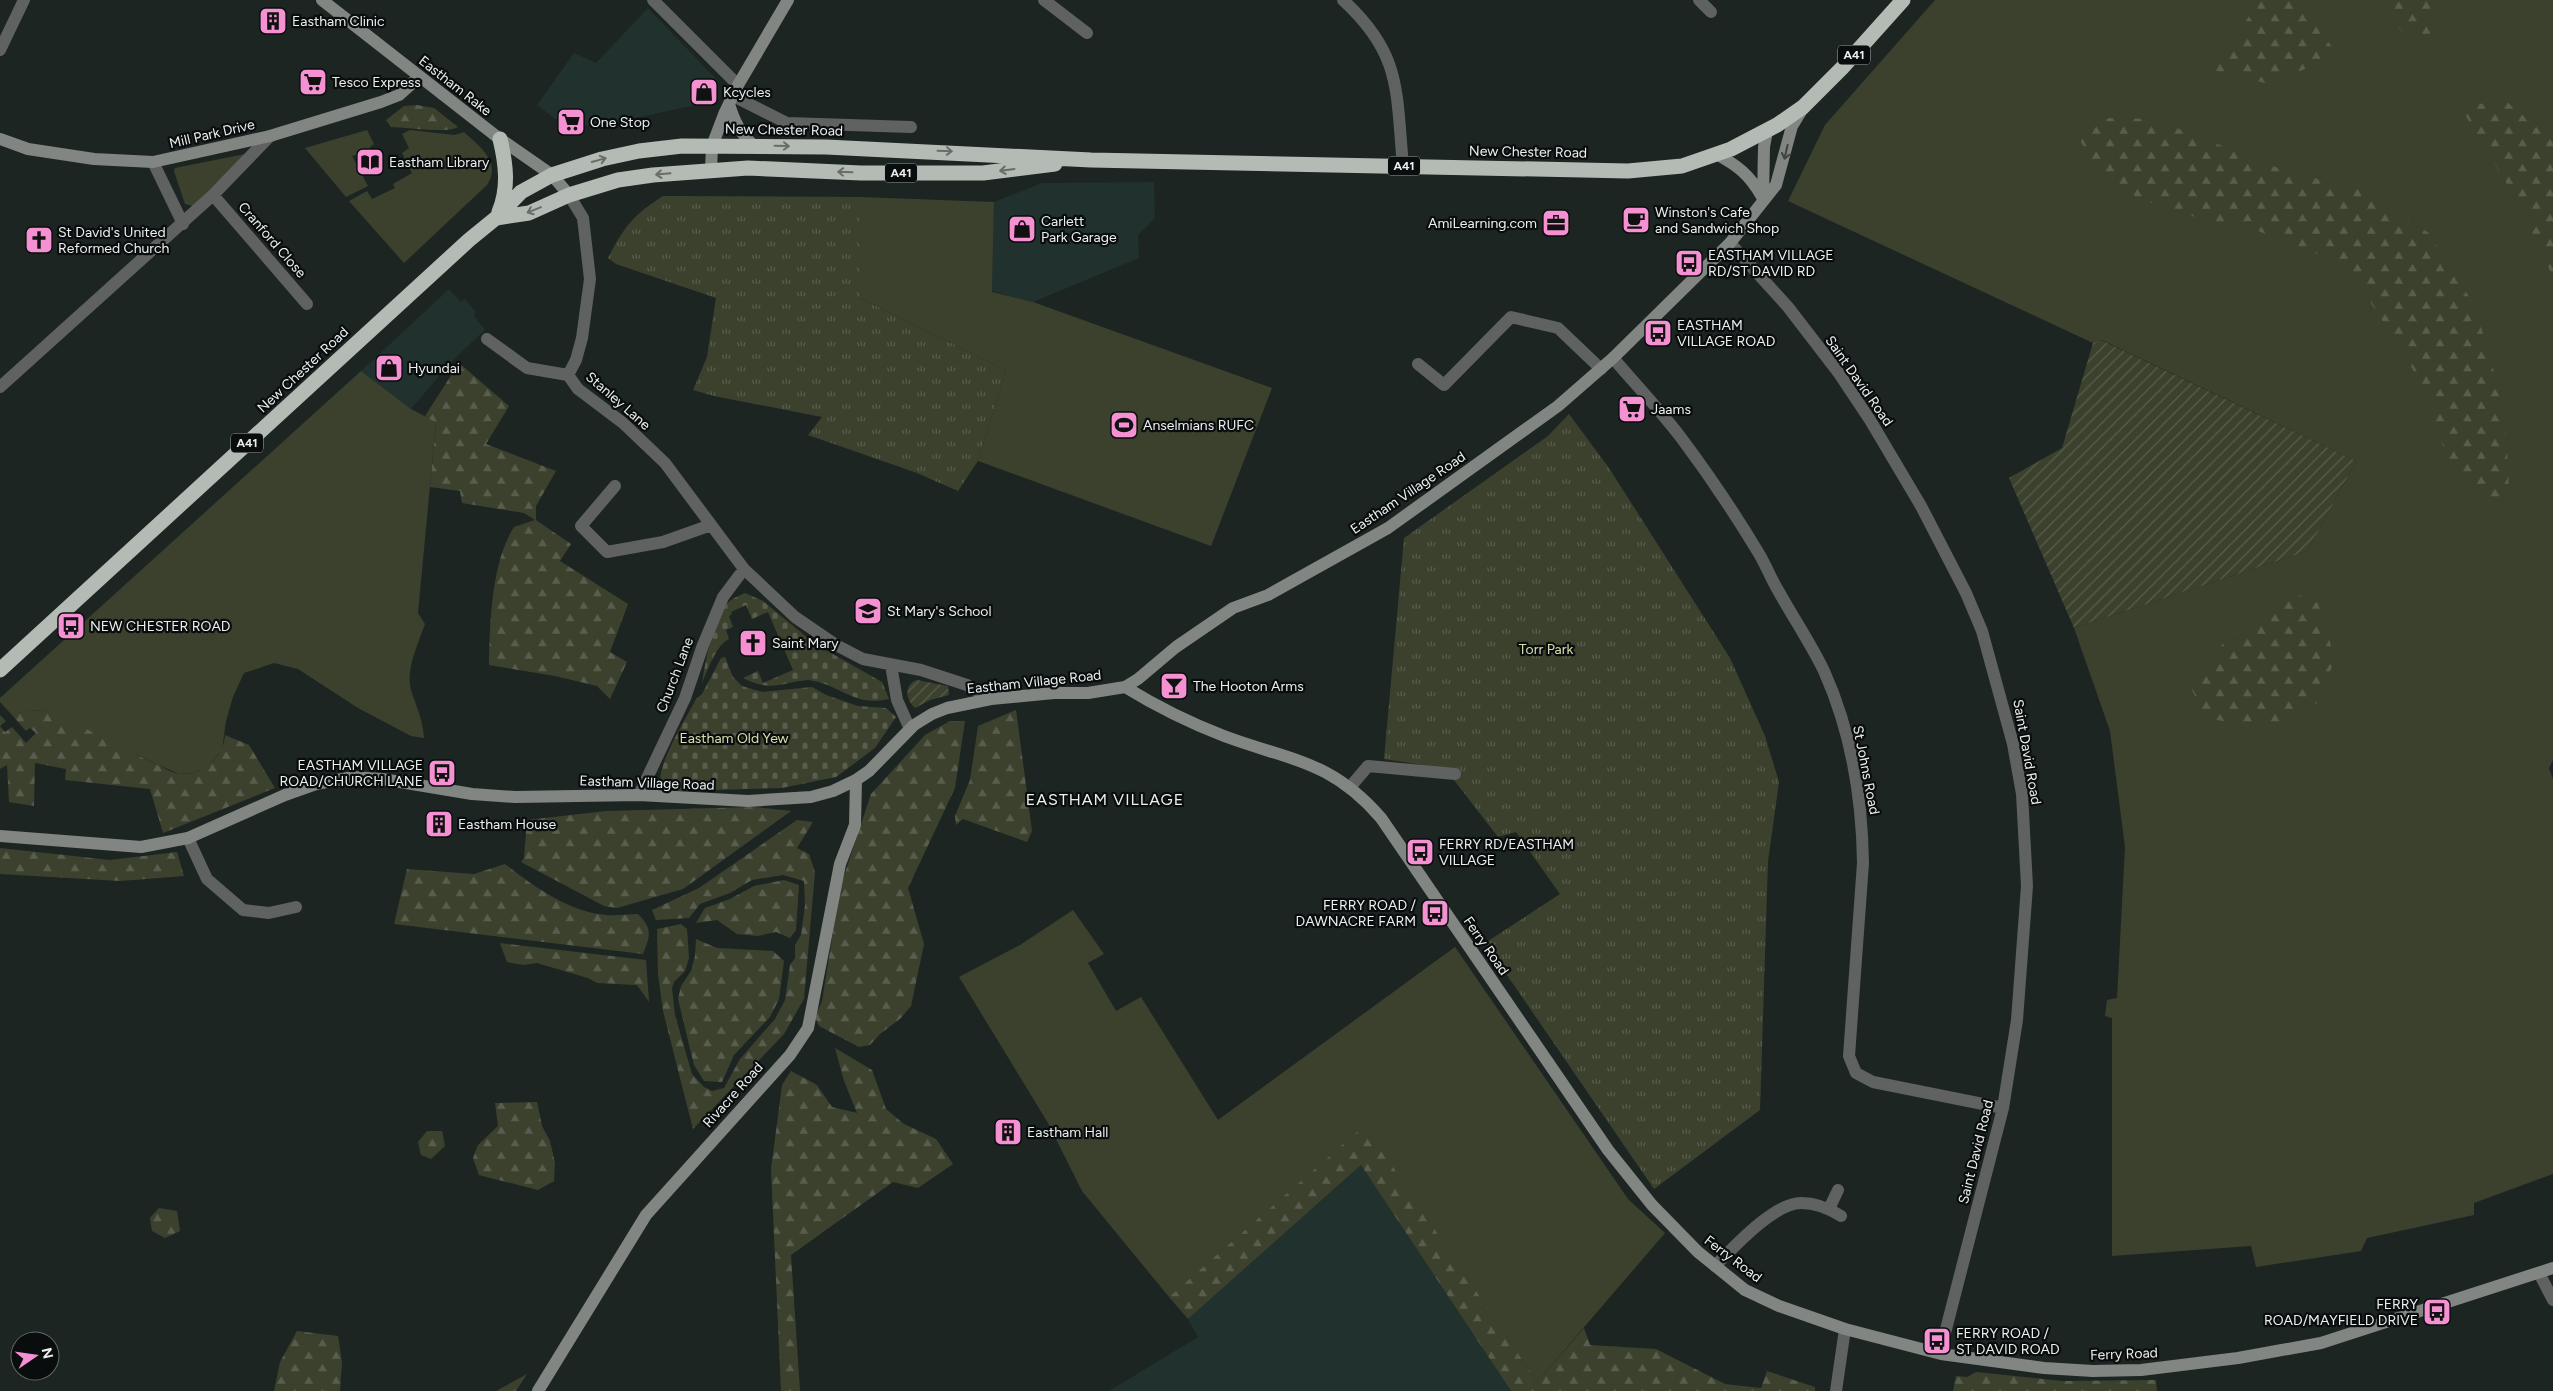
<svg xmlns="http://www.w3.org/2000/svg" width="2553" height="1391" viewBox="0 0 2553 1391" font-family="Figtree,sans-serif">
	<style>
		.built { fill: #21312e }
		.grass { fill: #3c412e }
		.forest { fill: url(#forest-firs) }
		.cemetery { fill: url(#cemetery-stones) }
		.park { fill: url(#park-tufts) }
		.garden { fill: url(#garden-furrows) }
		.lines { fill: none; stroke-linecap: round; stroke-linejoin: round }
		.street { stroke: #5f6260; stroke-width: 12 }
		.secondary { stroke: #828682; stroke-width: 12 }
		.highway { stroke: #b4bbb5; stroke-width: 15 }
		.oneway { stroke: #686d69 }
		.oneway2 { stroke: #404342 }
		.labels { text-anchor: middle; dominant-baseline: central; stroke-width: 4.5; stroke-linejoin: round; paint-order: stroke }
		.shield { fill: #0a0d0d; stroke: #a8acab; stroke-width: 1 }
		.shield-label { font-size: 12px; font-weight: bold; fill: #ebf0ef }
		.poi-label { font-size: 14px; fill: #ebf0ef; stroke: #0a0d0d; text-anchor: start }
		.street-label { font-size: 14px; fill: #ebf0ef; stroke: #0a0d0d }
		.park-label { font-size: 14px; fill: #d3e0a9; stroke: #0a0d0d }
		.quarter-label { font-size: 16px; letter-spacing: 1px; fill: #ebf0ef; stroke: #0a0d0d }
	</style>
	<defs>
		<pattern id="forest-firs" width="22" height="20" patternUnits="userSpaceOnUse" patternTransform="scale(1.25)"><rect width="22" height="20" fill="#3c412e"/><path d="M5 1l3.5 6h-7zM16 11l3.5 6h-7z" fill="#585d4d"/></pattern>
		<pattern id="cemetery-stones" width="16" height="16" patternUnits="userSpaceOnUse" patternTransform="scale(1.25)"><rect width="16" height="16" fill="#3c412e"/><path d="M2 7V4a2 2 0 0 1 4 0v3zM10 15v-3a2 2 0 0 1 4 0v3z" fill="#585d4d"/></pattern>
		<pattern id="park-tufts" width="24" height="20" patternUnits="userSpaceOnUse" patternTransform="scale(1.25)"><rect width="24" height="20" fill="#3c412e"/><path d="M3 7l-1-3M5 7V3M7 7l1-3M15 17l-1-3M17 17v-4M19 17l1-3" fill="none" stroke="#585d4d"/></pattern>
		<pattern id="garden-furrows" width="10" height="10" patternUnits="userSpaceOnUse" patternTransform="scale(1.25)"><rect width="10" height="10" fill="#3c412e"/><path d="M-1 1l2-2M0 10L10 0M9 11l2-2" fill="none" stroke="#585d4d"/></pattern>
	</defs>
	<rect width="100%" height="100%" fill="#1d2523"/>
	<!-- built -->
	<path class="built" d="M648 8 718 81 704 103 631 119 567 128 537 105 574 53 596 63Z
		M1154 182 1155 218 1138 235 1139 258 1033 302 992 291 994 202 1042 183Z
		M449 289 461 302 465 299 476 312 474 316 485 330 451 362 411 409 361 371Z
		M1361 1165 1511 1391H1109L1198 1337 1188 1319Z"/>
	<!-- grass -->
	<path class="grass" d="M1935 0H2553V760L2549 768 2553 779V1174L2474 1203V1215L2367 1238 2361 1251 2256 1267 2251 1246 2112 1256V1018L2105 1016 2107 1000 2117 998 2125 847 2110 731 2074 628 2308 551 2356 461 2102 340 2093 343 1788 201 1825 125Z
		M367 130 374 144 370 147 371 151 352 156 368 186 346 197 305 148Z
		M410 130 455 135 464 132C480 147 502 162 487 185L404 263 349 201 367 191 372 199 395 188 393 184 412 173 402 153 409 148 402 134Z
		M245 154 246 159 193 206 185 204 174 171 175 168Z
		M860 197 994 202 992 292 1033 302 1272 388 1211 546 978 461 1006 370 860 298Z
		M361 371 411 409 436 422 418 613 425 624C418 645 404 671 412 693 417 708 423 721 424 738L411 736 358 708 298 669 274 663 244 673 233 697 226 721 222 750 208 767 192 773 179 774 123 749 49 710 25 711 12 715 0 702V698Z
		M1073 910 1104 954 1088 963 1116 1011 1141 997 1218 1120 1455 947 1628 1199 1665 1233 1537 1382 1365 1126 1169 1297 1082 1191 1048 1123 959 977 1020 945Z"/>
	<!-- forest -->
	<path class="forest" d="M2260 0H2295L2340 57 2265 83 2213 70Z
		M2381 0H2427L2436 15 2427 43 2402 32Z
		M2506 101 2553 141V277L2519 204 2458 103 2490 104Z
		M417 105 434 108 458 127C447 134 406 127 391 127L386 120 404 106Z
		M2109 118 2154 119 2283 170 2357 189 2429 233 2475 306 2497 382 2507 445 2509 490 2501 511 2450 470 2432 408 2407 358 2363 291 2326 257 2258 231 2187 215 2139 199 2100 171 2077 136Z
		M459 363 509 406 486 444 556 471 536 506V520L571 544 560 561 628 604 610 652 627 662 610 699 597 686 555 676 489 665C490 623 491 563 514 527L535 520 524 513 462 503 460 491 430 487 436 423 425 416Z
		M2299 595 2318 603 2335 659 2318 702 2293 718 2258 727 2205 718 2189 683 2225 641Z
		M49 710C85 727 119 748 156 764 163 767 173 774 181 774 203 775 224 757 225 735L249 745 275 788 163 833 150 789 65 780 66 769 35 763 34 806 9 802 7 765 0 769V715L6 721 0 726 5 732 12 727 26 743 36 733 30 728 26 731 12 715 25 711Z
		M1016 710 1032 831 1027 842 963 819 956 825 955 816 970 780 978 726Z
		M950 721H965L955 788 908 888 924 944 911 1006 901 1018 880 1034 870 1045 859 1047 819 1026 815 1017 822 1001 840 888 871 794 925 735Z
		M754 807 791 811 683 889 617 908 604 906 521 862 524 858 527 820 606 811Z
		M797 820 813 822 797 848 809 854 815 872 804 999 784 1034 693 1129 663 1011 658 974 657 929 681 924 687 929 689 958 685 971 674 982 672 988 675 1015 692 1074 704 1087 712 1091 724 1088 740 1059 775 1019 785 1000 790 965 795 958V945L801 935 805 905 804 881 783 875 752 880 730 893 700 904 689 918 656 920 652 910 699 888Z
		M0 848 110 860 177 852 184 876 120 881 0 874Z
		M505 864C533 886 570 913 607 915 617 916 627 914 638 914 653 929 650 936 643 954L394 924 407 869 474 874Z
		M784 880 799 885 796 930 790 938 776 932 758 936 737 934 717 920 696 923 705 908 730 899 754 886Z
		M696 939 717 948 773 951 784 961 779 999 770 1017 734 1055 722 1082 704 1081 694 1065 678 999 681 986 691 971 695 956Z
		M500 943 646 960 649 1002 637 985 597 983 588 978 537 963 523 965 507 962Z
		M835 1048 872 1070 886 1109 904 1124 936 1139 953 1164 918 1188 893 1182 791 1255 800 1391H781L771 1169 782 1085 791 1071 817 1085 832 1107 857 1113 844 1081Z
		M537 1102 542 1126 550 1141 555 1163 554 1181 538 1190 479 1175 473 1158 478 1145 498 1126 495 1103Z
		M1365 1125 1537 1382 1584 1328 1590 1345 1656 1349 1725 1384 1761 1388 1767 1371 1815 1387V1391H1511L1361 1165 1188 1319 1169 1297Z
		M427 1131H442L445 1146 431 1159 421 1155 418 1142Z
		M159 1208 177 1211 180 1231 165 1238 152 1231 150 1218Z
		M297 1331 338 1336 342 1362 340 1391H274L280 1362Z
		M1976 1372 2062 1381 2156 1380 2157 1391H1953L1956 1376 1967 1377Z
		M527 1374 516 1391H497L498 1390Z"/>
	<!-- cemetery -->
	<path class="cemetery" d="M745 593 763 601 815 644 882 682 889 699C853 707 842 685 809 680 804 680 799 681 794 682 771 687 764 688 743 678L758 671 763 683 793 670 768 612 752 619 746 605 731 612 732 614 729 616 733 627 726 630 729 639C716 645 708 670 702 683 705 663 714 612 731 600 735 597 741 595 745 593Z
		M725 657 733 677 742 686 762 692 812 687 826 695 858 706 886 708 896 717 875 748 836 777 782 788 679 791 660 781C661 757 685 721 696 699L702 694 721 658Z"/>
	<!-- park -->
	<path class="park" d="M663 196 860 197V298L1006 370 978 461 958 491 917 473 808 435 822 417 714 396 693 390 707 357 716 298 616 264 608 258C624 227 633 215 663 196Z
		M1569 414 1609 468 1730 658 1765 736 1779 782 1768 861 1760 1110 1654 1189 1485 943 1560 894 1516 832 1498 837 1454 780 1455 770 1384 759 1404 538 1548 436Z"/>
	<!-- garden -->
	<path class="garden" d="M2101 340 2356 461 2308 551 2074 628 2009 478 2062 448 2093 343Z
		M917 680 948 686 949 695 930 700 915 708C906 700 903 685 917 680Z"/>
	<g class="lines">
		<!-- street -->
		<path class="street" d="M653 0 738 85
			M1044 0 1087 33
			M1343 0C1402 54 1396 91 1403 166
			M1699 0 1711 12
			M0 50 24 0
			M733 96 787 123 911 127
			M153 162 183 224
			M213 195 307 304
			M569 195 583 218 590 279 582 338 576 360 568 375 578 389 623 423 665 463 744 569 795 617 836 645 863 659 921 670 967 685 991 699
			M1730 243 1788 307 1838 372 1870 420 1921 506 1966 593 1982 631 2013 744 2022 794 2027 886 2017 1020 2003 1108 1944 1337
			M487 339 527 368 568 375
			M1613 358C1636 385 1661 411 1682 439 1709 475 1735 514 1758 552 1766 565 1771 579 1779 592 1794 619 1811 644 1824 671 1851 731 1862 797 1863 863L1849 1056 1856 1073 1873 1082 2003 1108
			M1418 364 1444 385 1511 317 1558 328 1601 369
			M0 387 213 195 270 136
			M615 486 581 526 607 552 663 542 711 525
			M891 665 897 700 910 729
			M1351 786 1368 766 1455 774
			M639 795 685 698 703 645 723 597 744 569
			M188 838 207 879 243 910 269 913 296 907
			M1829 1209 1838 1190
			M1715 1266C1734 1247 1774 1203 1801 1203 1815 1203 1830 1209 1841 1216
			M2539 1273 2553 1300
			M1836 1391 1845 1329"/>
		<!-- secondary -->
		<path class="secondary" d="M322 0 496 136 552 175 569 195
			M729 104C734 121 740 133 754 146
			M0 139 28 149 94 159 153 162 270 136 381 102 399 95 419 77
			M1716 154C1737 165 1750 175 1762 197
			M711 170 712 146 725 112 738 85 788 0
			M1763 199 1764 147 1767 131
			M1125 687C1156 706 1190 723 1224 736 1291 761 1331 760 1381 818L1608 1150 1652 1205 1698 1252 1745 1290 1779 1306 1845 1329 1941 1354 2044 1368 2093 1371 2141 1370 2238 1358 2321 1343 2553 1268
			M0 836 141 847 188 838 285 795 316 784 353 777 382 779 472 794 515 797 639 795 748 801 811 797 833 791 856 780 869 771 914 725 932 714 947 708 991 699 1054 693H1088L1125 687 1138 679 1176 647 1233 608 1268 595 1388 528 1558 406 1613 358 1730 243 1776 185 1792 126 1803 108
			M538 1391 646 1215 790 1055 808 1028 840 864 855 825 856 780"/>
		<!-- highway -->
		<path class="highway" d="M499 212C509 188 506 164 500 139
			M496 218 529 213 569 195 618 180 653 175 748 168 861 173H983L1055 164
			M0 670 469 240 496 218 521 192 552 175 602 159 639 151 682 146 826 147 1091 160 1628 171 1682 166 1731 149 1777 125 1803 107 1842 68 1903 0"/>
	</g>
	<!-- one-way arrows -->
	<defs><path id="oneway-shaft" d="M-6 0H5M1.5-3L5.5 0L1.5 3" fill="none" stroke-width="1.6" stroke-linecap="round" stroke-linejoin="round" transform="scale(1.25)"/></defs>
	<g class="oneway">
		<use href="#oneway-shaft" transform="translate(782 146) rotate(1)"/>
		<use href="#oneway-shaft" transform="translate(945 151) rotate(2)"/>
		<use href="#oneway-shaft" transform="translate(599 160) rotate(-15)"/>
		<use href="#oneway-shaft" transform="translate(1007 170) rotate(173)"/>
		<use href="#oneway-shaft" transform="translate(845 172) rotate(-178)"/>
		<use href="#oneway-shaft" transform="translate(663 174) rotate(175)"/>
		<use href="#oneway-shaft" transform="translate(534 210) rotate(158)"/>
	</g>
	<use class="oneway2" href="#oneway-shaft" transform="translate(1786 152) rotate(103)"/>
	<!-- icons -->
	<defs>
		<symbol id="building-square" viewBox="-11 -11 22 22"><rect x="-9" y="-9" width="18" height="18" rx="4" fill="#f591d2" stroke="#0a0d0d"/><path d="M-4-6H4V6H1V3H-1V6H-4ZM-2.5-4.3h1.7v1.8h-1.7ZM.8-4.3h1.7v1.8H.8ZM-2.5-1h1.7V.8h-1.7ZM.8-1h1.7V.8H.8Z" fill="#111"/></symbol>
		<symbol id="supermarket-square" viewBox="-11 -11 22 22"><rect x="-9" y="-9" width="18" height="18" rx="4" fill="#f591d2" stroke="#0a0d0d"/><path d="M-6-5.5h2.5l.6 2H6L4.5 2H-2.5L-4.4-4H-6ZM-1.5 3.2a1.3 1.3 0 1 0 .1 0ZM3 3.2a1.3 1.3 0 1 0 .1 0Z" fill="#111"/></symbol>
		<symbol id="shop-square" viewBox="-11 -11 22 22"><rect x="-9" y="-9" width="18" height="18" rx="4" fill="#f591d2" stroke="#0a0d0d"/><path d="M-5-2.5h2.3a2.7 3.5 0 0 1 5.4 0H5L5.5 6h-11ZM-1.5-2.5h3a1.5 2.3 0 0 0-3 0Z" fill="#111"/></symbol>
		<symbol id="library-square" viewBox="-11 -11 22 22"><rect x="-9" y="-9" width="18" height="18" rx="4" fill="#f591d2" stroke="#0a0d0d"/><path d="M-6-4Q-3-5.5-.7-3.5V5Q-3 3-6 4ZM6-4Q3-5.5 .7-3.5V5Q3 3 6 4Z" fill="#111"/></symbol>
		<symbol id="cafe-square" viewBox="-11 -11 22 22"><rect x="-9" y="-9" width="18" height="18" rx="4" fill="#f591d2" stroke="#0a0d0d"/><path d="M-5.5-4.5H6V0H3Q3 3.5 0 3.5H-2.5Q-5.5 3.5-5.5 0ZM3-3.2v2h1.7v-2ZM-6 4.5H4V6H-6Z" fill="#111"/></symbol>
		<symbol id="office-square" viewBox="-11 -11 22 22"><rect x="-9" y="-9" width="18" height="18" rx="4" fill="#f591d2" stroke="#0a0d0d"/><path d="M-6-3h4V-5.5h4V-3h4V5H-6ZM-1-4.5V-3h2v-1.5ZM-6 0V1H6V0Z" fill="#111"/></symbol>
		<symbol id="church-square" viewBox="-11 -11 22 22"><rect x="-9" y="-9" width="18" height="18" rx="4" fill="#f591d2" stroke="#0a0d0d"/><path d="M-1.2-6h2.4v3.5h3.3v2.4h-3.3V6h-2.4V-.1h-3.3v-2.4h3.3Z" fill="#111"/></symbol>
		<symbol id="bus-square" viewBox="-11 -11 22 22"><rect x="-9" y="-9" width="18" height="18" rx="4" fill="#f591d2" stroke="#0a0d0d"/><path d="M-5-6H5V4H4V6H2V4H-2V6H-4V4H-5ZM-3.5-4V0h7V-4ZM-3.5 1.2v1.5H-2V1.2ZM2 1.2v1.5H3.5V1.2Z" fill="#111"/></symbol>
		<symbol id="stadium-square" viewBox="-11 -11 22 22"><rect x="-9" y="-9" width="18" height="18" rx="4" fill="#f591d2" stroke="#0a0d0d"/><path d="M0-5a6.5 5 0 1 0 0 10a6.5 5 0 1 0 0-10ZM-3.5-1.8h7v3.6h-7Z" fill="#111"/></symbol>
		<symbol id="school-square" viewBox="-11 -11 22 22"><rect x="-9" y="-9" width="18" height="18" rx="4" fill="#f591d2" stroke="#0a0d0d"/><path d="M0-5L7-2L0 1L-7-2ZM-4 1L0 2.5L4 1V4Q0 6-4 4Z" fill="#111"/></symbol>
		<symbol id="bar-square" viewBox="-11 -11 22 22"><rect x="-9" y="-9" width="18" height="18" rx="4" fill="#f591d2" stroke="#0a0d0d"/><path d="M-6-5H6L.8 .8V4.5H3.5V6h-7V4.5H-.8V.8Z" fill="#111"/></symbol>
	</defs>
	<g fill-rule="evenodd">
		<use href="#building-square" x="257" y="5" width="32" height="32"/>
		<use href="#supermarket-square" x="297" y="66" width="32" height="32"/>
		<use href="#shop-square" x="688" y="76" width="32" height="32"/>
		<use href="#supermarket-square" x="555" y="106" width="32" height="32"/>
		<use href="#library-square" x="354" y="146" width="32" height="32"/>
		<use href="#cafe-square" x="1620" y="204" width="32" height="32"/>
		<use href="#office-square" x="1540" y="207" width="32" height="32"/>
		<use href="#shop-square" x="1006" y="213" width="32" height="32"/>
		<use href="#church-square" x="23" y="224" width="32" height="32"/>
		<use href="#bus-square" x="1673" y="247" width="32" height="32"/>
		<use href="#bus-square" x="1642" y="317" width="32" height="32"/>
		<use href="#shop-square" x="373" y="352" width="32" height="32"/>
		<use href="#supermarket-square" x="1616" y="393" width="32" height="32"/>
		<use href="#stadium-square" x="1108" y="409" width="32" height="32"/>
		<use href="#school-square" x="852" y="595" width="32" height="32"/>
		<use href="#bus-square" x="55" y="610" width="32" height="32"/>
		<use href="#church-square" x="737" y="627" width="32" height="32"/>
		<use href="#bar-square" x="1158" y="670" width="32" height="32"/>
		<use href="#bus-square" x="426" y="757" width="32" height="32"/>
		<use href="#building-square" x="423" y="808" width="32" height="32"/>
		<use href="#bus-square" x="1404" y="836" width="32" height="32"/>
		<use href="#bus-square" x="1419" y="897" width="32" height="32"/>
		<use href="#building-square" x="992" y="1116" width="32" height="32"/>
		<use href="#bus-square" x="2421" y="1296" width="32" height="32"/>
		<use href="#bus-square" x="1921" y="1325" width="32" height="32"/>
	</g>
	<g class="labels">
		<!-- shield labels -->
		<g class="shield">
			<rect x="1838" y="45.5" width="32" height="19" rx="4"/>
			<rect x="1388" y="156.5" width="32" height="19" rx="4"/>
			<rect x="885" y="163.5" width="32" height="19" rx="4"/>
			<rect x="231" y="433.5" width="32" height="19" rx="4"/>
		</g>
		<g class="shield-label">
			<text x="1854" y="55">A41</text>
			<text x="1404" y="166">A41</text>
			<text x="901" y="173">A41</text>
			<text x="247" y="443">A41</text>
		</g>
		<!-- poi labels -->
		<g class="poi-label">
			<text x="292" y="21">Eastham Clinic</text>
			<text x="332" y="82">Tesco Express</text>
			<text x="723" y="92">Kcycles</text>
			<text x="590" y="122">One Stop</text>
			<text x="389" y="162">Eastham Library</text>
			<text x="1655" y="212">Winston's Cafe<tspan x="1655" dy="16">and Sandwich Shop</tspan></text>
			<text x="1041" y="221">Carlett<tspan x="1041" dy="16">Park Garage</tspan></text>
			<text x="1537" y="223" text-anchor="end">AmiLearning.com</text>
			<text x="58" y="232">St David's United<tspan x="58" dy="16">Reformed Church</tspan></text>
			<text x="1708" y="255">EASTHAM VILLAGE<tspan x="1708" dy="16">RD/ST DAVID RD</tspan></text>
			<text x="1677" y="325">EASTHAM<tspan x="1677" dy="16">VILLAGE ROAD</tspan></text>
			<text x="408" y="368">Hyundai</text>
			<text x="1651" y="409">Jaams</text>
			<text x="1143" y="425">Anselmians RUFC</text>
			<text x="887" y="611">St Mary's School</text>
			<text x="90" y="626">NEW CHESTER ROAD</text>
			<text x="772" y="643">Saint Mary</text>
			<text x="1193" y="686">The Hooton Arms</text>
			<text x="423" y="765" text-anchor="end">EASTHAM VILLAGE<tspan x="423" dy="16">ROAD/CHURCH LANE</tspan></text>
			<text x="458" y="824">Eastham House</text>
			<text x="1439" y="844">FERRY RD/EASTHAM<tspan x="1439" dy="16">VILLAGE</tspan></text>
			<text x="1416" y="905" text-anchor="end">FERRY ROAD /<tspan x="1416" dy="16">DAWNACRE FARM</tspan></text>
			<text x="1027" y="1132">Eastham Hall</text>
			<text x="2418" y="1304" text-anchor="end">FERRY<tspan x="2418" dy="16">ROAD/MAYFIELD DRIVE</tspan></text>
			<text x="1956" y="1333">FERRY ROAD /<tspan x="1956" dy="16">ST DAVID ROAD</tspan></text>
		</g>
		<!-- street labels -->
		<g class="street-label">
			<text transform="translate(455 86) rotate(38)">Eastham Rake</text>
			<text transform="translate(784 130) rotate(1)">New Chester Road</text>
			<text transform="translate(212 134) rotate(-13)">Mill Park Drive</text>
			<text transform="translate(1528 152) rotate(1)">New Chester Road</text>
			<text transform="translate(272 240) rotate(49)">Cranford Close</text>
			<text transform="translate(303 370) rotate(-43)">New Chester Road</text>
			<text transform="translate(1859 381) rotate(55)">Saint David Road</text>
			<text transform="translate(618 401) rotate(41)">Stanley Lane</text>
			<text transform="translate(1408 493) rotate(-34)">Eastham Village Road</text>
			<text transform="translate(675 675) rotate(-69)">Church Lane</text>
			<text transform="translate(1034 682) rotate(-6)">Eastham Village Road</text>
			<text transform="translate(2027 752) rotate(80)">Saint David Road</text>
			<text transform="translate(1866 770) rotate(79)">St Johns Road</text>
			<text transform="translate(647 783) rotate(2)">Eastham Village Road</text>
			<text transform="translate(1486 946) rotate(55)">Ferry Road</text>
			<text transform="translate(733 1095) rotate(-48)">Rivacre Road</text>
			<text transform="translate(1976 1152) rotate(-76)">Saint David Road</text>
			<text transform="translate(1733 1259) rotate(37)">Ferry Road</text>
			<text transform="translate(2124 1354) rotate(-2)">Ferry Road</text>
		</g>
		<!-- park labels -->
		<g class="park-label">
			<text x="1546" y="649">Torr Park</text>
			<text x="734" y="738">Eastham Old Yew</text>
		</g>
		<!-- quarter labels -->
		<g class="quarter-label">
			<text x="1105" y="799">EASTHAM VILLAGE</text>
		</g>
	</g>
	<!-- north arrow -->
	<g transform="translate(35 1356) rotate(77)"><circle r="24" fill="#0a0d0d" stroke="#646867"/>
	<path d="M0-4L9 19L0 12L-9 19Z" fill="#f591d2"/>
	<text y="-8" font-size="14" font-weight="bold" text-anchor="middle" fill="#ebf0ef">N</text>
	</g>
</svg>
